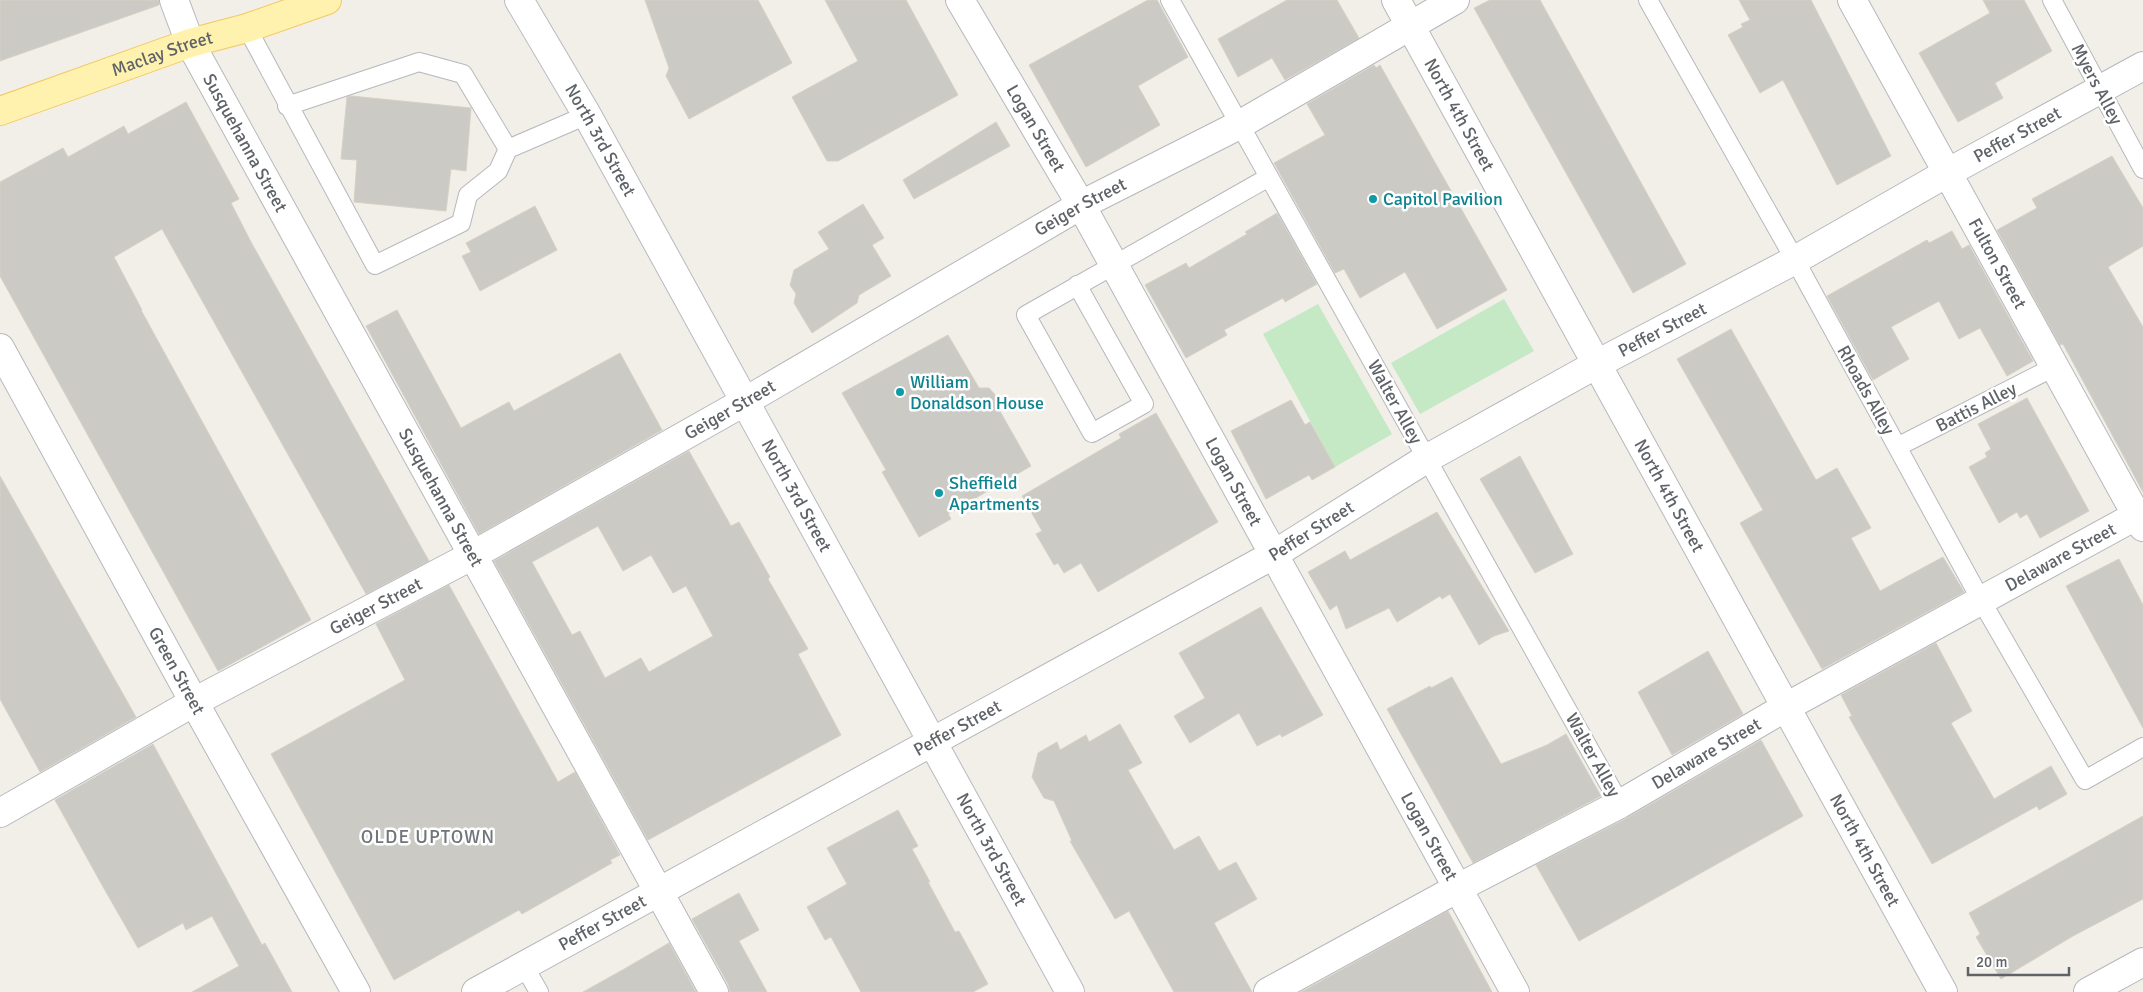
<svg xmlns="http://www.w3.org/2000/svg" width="2143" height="992" viewBox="0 0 2143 992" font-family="Signika,sans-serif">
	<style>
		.green { fill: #c5e8c5 }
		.building { fill: #cccac5; stroke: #d6d1c6; fill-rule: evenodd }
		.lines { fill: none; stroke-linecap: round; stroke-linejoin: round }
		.service-casing { stroke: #b5b8bc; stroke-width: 20 }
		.minor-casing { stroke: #b5b8bc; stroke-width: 30 }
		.secondary-casing { stroke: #b6babf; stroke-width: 30 }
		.primary-casing { stroke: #f2c960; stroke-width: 30 }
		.service { stroke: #fff; stroke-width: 18 }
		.minor { stroke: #fff; stroke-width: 28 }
		.secondary { stroke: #fff; stroke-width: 28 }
		.primary { stroke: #fff2af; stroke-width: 28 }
		.culture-dot { fill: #0f9aa8; stroke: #fff; stroke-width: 2 }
		.labels { text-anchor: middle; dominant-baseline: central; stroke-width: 5; stroke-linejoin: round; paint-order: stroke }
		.street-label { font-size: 18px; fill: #5f6368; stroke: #fff }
		.culture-label { font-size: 18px; fill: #0d838f; stroke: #fff; text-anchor: start }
		.neighbourhood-label { font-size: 19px; letter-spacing: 1px; fill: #70757a; stroke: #fff }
	</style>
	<rect width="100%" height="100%" fill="#f1efe8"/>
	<!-- green -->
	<path class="green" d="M1504 299 1534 351 1420 414 1391 363Z
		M1318 304 1392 434 1335 467 1263 334Z"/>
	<!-- building -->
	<path class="building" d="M0 0H159V5L0 61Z
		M645 0H758L792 63 689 119 666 76 669 68Z
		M825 0H906L958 95 838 161H827L792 97 858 61Z
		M1148 0H1157L1188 57 1138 86 1160 125 1086 167 1029 65Z
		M1287 0H1337L1359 38 1285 80 1272 58 1238 77 1218 39Z
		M1490 0H1540L1686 264 1633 293 1474 8Z
		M1739 0H1811L1891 156 1837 185 1783 80 1760 93 1728 35 1743 27 1741 24 1750 20Z
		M1983 0H2024L2052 51 1995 83 2003 98 1958 122 1919 53 1990 13Z
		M1374 65 1376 68 1380 65 1507 290 1437 329 1405 272 1360 298 1344 269 1335 273 1274 163 1325 135 1307 104Z
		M351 96 471 108 466 171 451 169 446 211 354 202 357 160 341 159 347 97Z
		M186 102 239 199 231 203 251 242 429 561 366 594 162 229 114 257 142 310H141L311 620 218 671 0 276V182L63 148 68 157 124 126 128 134Z
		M996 122 1010 146 914 199 903 180Z
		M2112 156 2143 208V246L2108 267 2143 327V492L2063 344 2060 345 1997 230 2037 208 2032 199Z
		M863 204 884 238 872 245 891 276 859 295 857 303 812 333 794 303 796 294 790 285 794 270 829 249 818 232Z
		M535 206 557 250 480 291 462 256 471 252 466 243Z
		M1277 213 1317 284 1285 302 1283 298 1224 330 1227 335 1186 358 1145 285 1186 263 1189 268 1247 234 1245 232Z
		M1952 231 1962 249 1969 245 2033 361 2007 376 1980 328 1959 339 1939 301 1891 327 1909 359 1873 380 1827 296 1927 240 1929 243Z
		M397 310 461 428 509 402 514 411 620 353 662 430 479 534 366 326Z
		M1731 329 1816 480 1837 468 1871 528 1851 538 1880 591 1943 557 1964 592 1822 669 1740 523 1763 510 1677 359Z
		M948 335 979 388H989L997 397V406L1031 466 948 514 951 519 919 537 882 472 886 470 842 393Z
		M2027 398 2089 511 2040 538 2027 514 2020 518 2017 512 1999 523 1969 467 1987 457 1985 453 1991 449 1978 424Z
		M1291 400 1305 425 1310 422 1335 467 1312 480 1309 475 1266 499 1231 431Z
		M1156 413 1218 522 1098 592 1081 563 1064 573 1058 563 1054 565 1036 534 1042 531 1022 496 1121 438 1119 434Z
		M689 451 731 526 739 522 770 577 768 579 808 649 798 654 841 735 648 840 494 561ZM598 526 623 571 651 555 673 593 686 586 713 636 649 672 641 658 605 678 580 631 572 635 532 562Z
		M1520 456 1573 554 1535 573 1480 479Z
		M0 476 136 717 40 772 0 699Z
		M1437 512 1509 631 1494 636 1479 645 1450 594 1442 599 1440 596 1397 622 1389 608 1346 629 1337 605 1330 610 1308 572 1345 551 1350 560Z
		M2119 559 2143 605V728L2066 586Z
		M449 585 558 782 575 772 620 855 610 860 612 863 522 914 519 910 394 980 271 754 405 680 376 624Z
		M1261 607 1323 715 1282 737 1280 734 1257 746 1239 713 1190 743 1174 716 1205 698 1179 653Z
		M1936 643 1972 711 1951 723 1994 799 2051 766 2067 794 2039 810 2037 806 1932 864 1849 717 1852 716 1841 695Z
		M1708 651 1743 714 1672 755 1638 692Z
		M1452 677 1501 764 1547 745 1566 734 1601 796 1473 863 1387 709 1430 686 1431 688Z
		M1120 724 1142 763 1128 770 1174 850 1199 836 1219 871 1236 862 1257 899 1214 923 1252 992H1174L1129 911 1115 919 1070 841H1072L1054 801 1044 798 1032 777 1038 753 1057 742 1060 750 1086 735 1089 742Z
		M1761 740 1803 816 1579 941 1536 865 1627 818Z
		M153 744 262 945 265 943 292 992H192L239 966 212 916 186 930 183 923 138 948 102 885 55 800Z
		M898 810 918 846 912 849 930 882H928L955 932 959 931 988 984 973 992H861L831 937 825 940 807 907 847 884 827 848Z
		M2143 816V899L2073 936 2001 979 1976 937 1980 934 1969 913Z
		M739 893 759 930 739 941 767 992H730L728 984 692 919Z
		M1448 911 1492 992H1301L1323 980Z
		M669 943 696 992H583L626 968Z"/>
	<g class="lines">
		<defs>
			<path id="service" d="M1170 0 1620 804
				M1648 0 1795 260 1982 602 2085 780 2143 747
				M2052 0 2143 169
				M247 28 375 265 461 223 468 195 498 171 508 149 587 115
				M287 106 419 62 463 74 508 149
				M1077 285 1144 404 1092 433 1026 315 1269 177
				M1897 447 2054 367
				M524 966 539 992"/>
			<g id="minor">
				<path id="s1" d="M174 0 190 43 714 992"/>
				<path id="s2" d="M960 0 1081 205 1515 992"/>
				<path id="s3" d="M1396 0 1943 992"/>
				<path id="s4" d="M1852 0 2143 527"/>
				<path id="s5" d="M0 348 194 702 356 992"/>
				<path id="s6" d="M0 813 194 702 473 555 744 402 1081 205 1239 125 1455 0"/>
				<path id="s7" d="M476 992 1273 555 1426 459 1597 364 1795 260 1947 173 2143 66"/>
				<path id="s8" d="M1268 992 1458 888 1620 804 1786 707 2143 512"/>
				<path d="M2088 992 2143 962"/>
			</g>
			<g id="secondary">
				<path id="s9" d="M519 0 587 115 1070 992"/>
			</g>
			<g id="primary">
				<path id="s10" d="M0 111 190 43 247 28 327 0"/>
			</g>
		</defs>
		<!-- service casing -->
		<use href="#service" class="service-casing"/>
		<!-- minor casing -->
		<use href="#minor" class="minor-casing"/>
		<!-- secondary casing -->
		<use href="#secondary" class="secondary-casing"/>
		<!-- primary casing -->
		<use href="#primary" class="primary-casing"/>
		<!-- service -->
		<use href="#service" class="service"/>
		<!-- minor -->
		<use href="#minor" class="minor"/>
		<!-- secondary -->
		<use href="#secondary" class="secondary"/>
		<!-- primary -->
		<use href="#primary" class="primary"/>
	</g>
	<!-- markers -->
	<g class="culture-dot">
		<circle cx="1373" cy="199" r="5"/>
		<circle cx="900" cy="392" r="5"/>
		<circle cx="939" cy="493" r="5"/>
	</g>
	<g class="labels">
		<!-- street labels -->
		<g class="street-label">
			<text stroke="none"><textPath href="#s10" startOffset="172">Maclay Street</textPath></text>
			<text transform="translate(2097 84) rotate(62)">Myers Alley</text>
			<text stroke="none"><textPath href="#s3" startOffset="131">North 4th Street</textPath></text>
			<text stroke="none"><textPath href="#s2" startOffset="149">Logan Street</textPath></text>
			<text stroke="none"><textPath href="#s7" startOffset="1764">Peffer Street</textPath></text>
			<text stroke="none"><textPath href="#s9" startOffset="162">North 3rd Street</textPath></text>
			<text stroke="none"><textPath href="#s1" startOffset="160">Susquehanna Street</textPath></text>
			<text stroke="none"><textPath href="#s6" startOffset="1239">Geiger Street</textPath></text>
			<text stroke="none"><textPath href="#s4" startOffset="301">Fulton Street</textPath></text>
			<text stroke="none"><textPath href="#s7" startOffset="1359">Peffer Street</textPath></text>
			<text transform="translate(1866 390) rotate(61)">Rhoads Alley</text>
			<text transform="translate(1395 402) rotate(61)">Walter Alley</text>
			<text transform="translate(1976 407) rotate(-27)">Battis Alley</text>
			<text stroke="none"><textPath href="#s6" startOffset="834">Geiger Street</textPath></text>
			<text stroke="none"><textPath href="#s2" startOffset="554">Logan Street</textPath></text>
			<text stroke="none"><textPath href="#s9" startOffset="568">North 3rd Street</textPath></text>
			<text stroke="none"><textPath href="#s3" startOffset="566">North 4th Street</textPath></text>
			<text stroke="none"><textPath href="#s1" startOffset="565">Susquehanna Street</textPath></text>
			<text stroke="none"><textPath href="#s7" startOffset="954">Peffer Street</textPath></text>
			<text stroke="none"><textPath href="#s8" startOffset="904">Delaware Street</textPath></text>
			<text stroke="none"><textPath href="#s6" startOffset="429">Geiger Street</textPath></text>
			<text stroke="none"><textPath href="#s5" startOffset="368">Green Street</textPath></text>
			<text stroke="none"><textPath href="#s7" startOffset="549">Peffer Street</textPath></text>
			<text stroke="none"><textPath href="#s8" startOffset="499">Delaware Street</textPath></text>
			<text transform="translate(1593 755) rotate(61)">Walter Alley</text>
			<text stroke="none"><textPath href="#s2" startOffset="959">Logan Street</textPath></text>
			<text stroke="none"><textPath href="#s9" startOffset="972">North 3rd Street</textPath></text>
			<text stroke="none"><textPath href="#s3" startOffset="971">North 4th Street</textPath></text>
			<text stroke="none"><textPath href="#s7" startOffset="144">Peffer Street</textPath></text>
		</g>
		<!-- culture labels -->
		<g class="culture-label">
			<text x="1383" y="199">Capitol Pavilion</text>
			<text x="910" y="382">William<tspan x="910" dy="21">Donaldson House</tspan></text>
			<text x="949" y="483">Sheffield<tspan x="949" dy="21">Apartments</tspan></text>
		</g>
		<!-- neighbourhood labels -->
		<g class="neighbourhood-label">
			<text x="428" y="837">OLDE UPTOWN</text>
		</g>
	</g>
	<!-- scale -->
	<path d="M1968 967v8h101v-8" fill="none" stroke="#5f6368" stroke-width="2.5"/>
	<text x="1976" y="967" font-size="15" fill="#5f6368" stroke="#ffffff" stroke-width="4" paint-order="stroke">20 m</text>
</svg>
